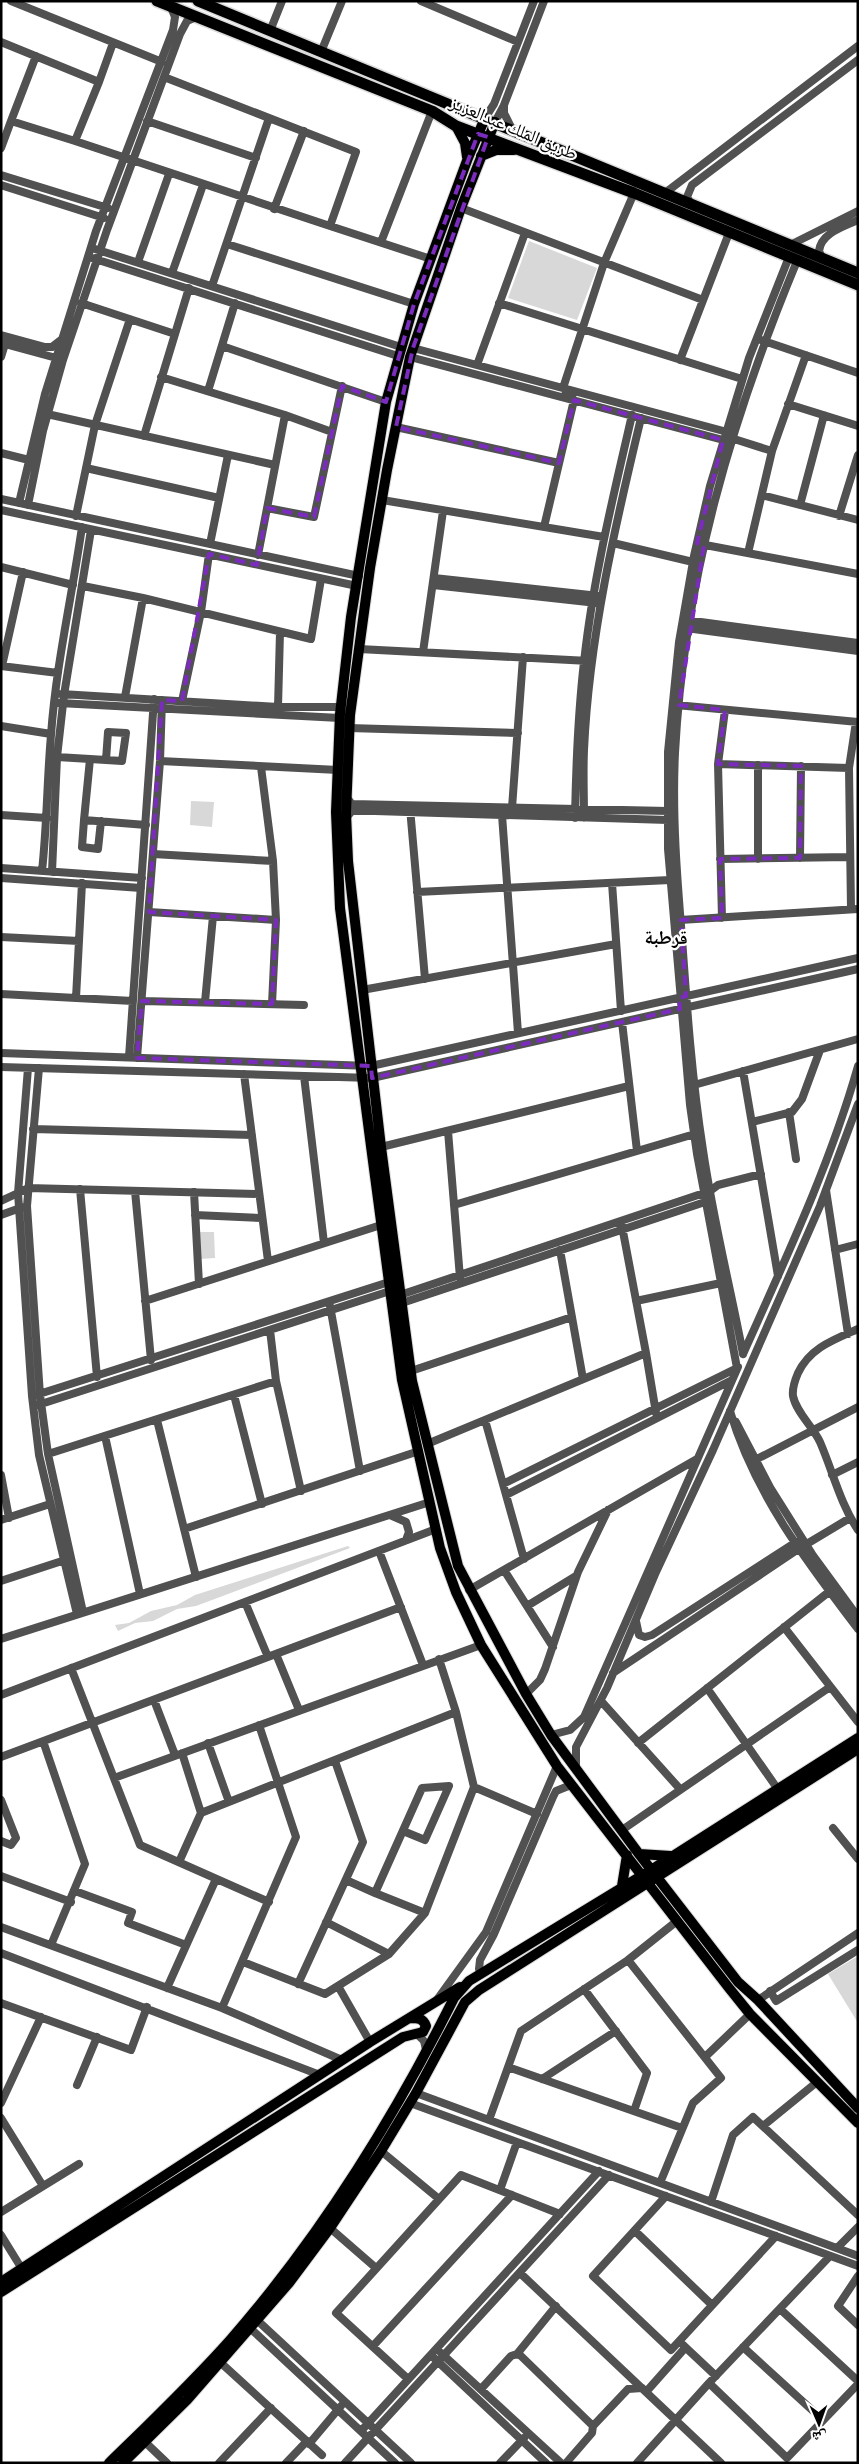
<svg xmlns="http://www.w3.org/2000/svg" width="859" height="2464" viewBox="0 0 859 2464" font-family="Commissioner,'Noto Naskh Arabic',sans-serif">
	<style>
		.green { fill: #d8d8d8 }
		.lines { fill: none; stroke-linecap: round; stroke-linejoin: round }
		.major-casing { stroke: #dbdbdb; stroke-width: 12 }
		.highway-casing { stroke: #dbdbdb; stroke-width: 14 }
		.minor { stroke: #515151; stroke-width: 8 }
		.major { stroke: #000; stroke-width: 10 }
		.highway { stroke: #000; stroke-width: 11 }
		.marked { fill: none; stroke: #7b2cbf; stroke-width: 4; stroke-dasharray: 10 6; stroke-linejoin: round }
		.labels { text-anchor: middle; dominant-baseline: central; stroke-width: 4.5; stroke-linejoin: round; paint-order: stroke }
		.street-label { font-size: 18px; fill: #000; stroke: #fff }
		.neighbourhood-label { font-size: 19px; font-weight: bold; fill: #000; stroke: #fff }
	</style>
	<rect width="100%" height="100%" fill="#fff"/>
	<!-- green -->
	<path class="green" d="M529 241 597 268 577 320 508 298Z
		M191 801 214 802 212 827 190 825Z
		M198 1232H214L215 1258 200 1259Z
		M348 1546 350 1548 196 1606 177 1609 153 1621 135 1623 118 1631 115 1625 129 1623 151 1611 177 1605 195 1595Z
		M858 1956V2023L828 1974Z"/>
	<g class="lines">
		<defs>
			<path id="major" d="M485 118 468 158 414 304 386 402 351 617 340 714 336 812 340 908 371 1146 402 1380 440 1548 456 1592 481 1645 557 1766 729 1988 750 2014 858 2123
				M495 122 461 208 410 357 387 470 370 568 350 715 346 813 348 861 381 1147 412 1381 458 1566 526 1694 551 1735 639 1854 738 1982 758 2000 858 2108
				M456 126 465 143 467 157
				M481 156 496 150H514
				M639 1854 671 1856
				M622 1886 627 1855
				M1 2282 370 2042 460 1987
				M1 2292 403 2037 423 2032 426 2026C423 2018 418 2018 410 2018
				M109 2463C151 2422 193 2382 231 2339 320 2237 394 2118 454 1998L469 1981 651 1870 858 1738
				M123 2463 187 2400 289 2283 330 2228 381 2151 416 2093 465 2002 479 1990 858 1749"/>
			<path id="highway" d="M157 1 432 111 456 126 634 193 858 285
				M198 1 858 273"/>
		</defs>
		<!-- major casing -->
		<use href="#major" class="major-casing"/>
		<!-- highway casing -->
		<use href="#highway" class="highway-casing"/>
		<!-- minor -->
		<path class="minor" d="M11 1 162 62
			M421 1 518 42
			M270 31 282 1
			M1 42 99 82 75 141 11 121 1 148
			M321 52 342 1
			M164 77 356 152 330 226 431 259
			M99 82 113 43
			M504 105V113L512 129
			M485 118 494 104 534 1
			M11 121 36 56
			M147 121 256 158
			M495 122 504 105 544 1
			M75 141 330 226
			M1 175 108 208
			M1 185 104 218
			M665 193 858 46
			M691 204 687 197 692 185 858 60
			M461 208 703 300
			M274 209 304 131
			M381 242 432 111
			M227 244 414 304
			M790 245 858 211
			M95 249 401 347
			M92 258 398 356
			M822 258 819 251C821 233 843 227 858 220
			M138 262 169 174
			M172 273 203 185
			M212 286 269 118
			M81 303 175 334
			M499 303 742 379
			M1 335 45 347H52L61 340
			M761 340 858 373
			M1 343 60 359
			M222 346 386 402
			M413 348 731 433
			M1 357 5 344
			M410 357 727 441
			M680 360 729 233
			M477 365 525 233
			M161 377 285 415 332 432
			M208 391 235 303
			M788 404 858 426
			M47 414 275 465
			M396 427 559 463
			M144 436 189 288
			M731 438 772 451
			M1 453 29 460
			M86 468 219 498
			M762 495 858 520
			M1 499 359 576
			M382 500 604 537
			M19 503 45 394 96 231 173 30 175 17 171 7
			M28 505 43 431 63 360 107 230 180 34 187 21 196 17
			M800 505 824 415
			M267 508 314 517 342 386
			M1 510 357 586
			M76 516 95 425 130 319
			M839 516 858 455
			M544 527 574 400 563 388 604 263 634 193
			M613 543 693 562
			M210 544 228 455
			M700 544 858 574
			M748 553 772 451 806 355
			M258 555 285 415
			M1 567 73 585
			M434 578 599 596
			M433 585 597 603
			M83 586 143 598 311 639 321 579
			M686 620 858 643
			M686 628 858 651
			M359 649 589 661
			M423 652 443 511
			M1 666 58 673
			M2 666 23 572
			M61 694 278 707H341
			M125 697 143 598
			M182 701 201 612 209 554
			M59 703 340 718
			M676 705 858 722
			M278 707 280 632
			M1 726 51 734
			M349 728 518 733
			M57 757 90 759
			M106 760 108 732 126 733 122 761 90 759 84 820 146 825
			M160 761 338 770
			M718 764 849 768
			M261 767 273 861 276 920 272 1004
			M347 798 352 804 668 811
			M410 808 425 979
			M1 815 47 818
			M346 818 352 811H375L668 820
			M575 818C576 765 578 714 584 662 593 579 613 497 632 415
			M584 818C584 795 583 772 584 750 589 638 615 526 641 418
			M84 820 82 847 98 849 101 821
			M153 854 273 861
			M800 858 801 766
			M720 859 850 857
			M758 859V765
			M1 868 142 878
			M42 871C47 826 47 780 51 735 56 665 72 596 82 527
			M52 872 57 757 64 695 91 530
			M1 878 141 888
			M612 883 621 1011
			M417 892 670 880
			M851 909 849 768 856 722
			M149 912 276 920
			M722 918 718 764 725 710
			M680 920 858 909
			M1 937 79 941
			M362 990 616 944
			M1 994 133 1001
			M76 998 82 883
			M142 1001 304 1005
			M205 1002 213 916
			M622 1022 637 1151
			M518 1033 502 815 512 808 523 657
			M1 1053 371 1066 858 958
			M129 1057 154 699
			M137 1058 160 761 162 700
			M1 1067 372 1078 858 969
			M39 1068 27 1206 40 1395 48 1454 83 1612
			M743 1071 778 1276
			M244 1074 268 1261
			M304 1076 324 1243
			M694 1085 858 1039
			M789 1112 796 1159
			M752 1122 792 1112 802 1099 820 1050
			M33 1129 252 1135
			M448 1131 460 1278
			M381 1147 629 1086
			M80 1189 97 1377
			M826 1190 848 1334
			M135 1191 151 1360
			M194 1192 199 1284
			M1 1201 18 1193 28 1068
			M454 1205 698 1133
			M1 1215 23 1207
			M195 1215 262 1218
			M560 1250 583 1379
			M835 1250 858 1244
			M400 1295 710 1191 718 1185 761 1174
			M145 1301 381 1225
			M636 1301 721 1283
			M402 1303 708 1201
			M330 1306 360 1471
			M858 1329C833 1340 810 1348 798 1373 795 1380 792 1388 793 1396 796 1412 813 1427 820 1442 833 1472 840 1503 858 1530
			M270 1330 276 1381 301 1491
			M646 1353 656 1413
			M743 1354C730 1286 713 1219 703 1150 692 1080 687 1009 682 938 677 877 672 815 675 753 684 580 731 420 797 261
			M743 1354C785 1260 830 1165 858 1066
			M411 1371 572 1317
			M36 1395 389 1282
			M234 1395 262 1504
			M38 1405 390 1291
			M730 1411C754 1493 807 1562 858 1629
			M157 1420 196 1577
			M485 1420 524 1559
			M736 1422 771 1489 812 1554 858 1617
			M105 1436 140 1594
			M427 1444 646 1353 621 1221
			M48 1454 276 1381
			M755 1460 858 1407
			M1 1475 9 1518
			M832 1475 858 1462
			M503 1484 737 1368 697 1154 690 1105 668 849V752L679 642 694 556 710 486 749 358 789 257
			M506 1495 732 1380
			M390 1515 406 1522 409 1532 406 1540
			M1 1520 50 1504
			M184 1529 419 1451
			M379 1551 423 1665
			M504 1570 553 1647
			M1 1581 62 1561
			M469 1590 697 1459
			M245 1602 268 1657
			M527 1606 576 1576
			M77 1614 39 1455 32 1396 18 1193 28 1188 259 1194
			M636 1621 639 1635 645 1637 652 1635 796 1542 800 1543
			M784 1627 858 1722
			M1 1639 430 1502
			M276 1654 299 1710
			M71 1668 140 1845 269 1902
			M613 1673 800 1548 850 1518
			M707 1688 777 1788
			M526 1694 540 1680 545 1669 578 1572 608 1510
			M1 1695 436 1529
			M154 1700 175 1755
			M601 1701 680 1789
			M551 1735 570 1730 584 1717 738 1367
			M43 1741 85 1864 51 1945
			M208 1743 229 1802
			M638 1743 830 1591
			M182 1753 201 1813
			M1 1757 401 1607
			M576 1769V1747L607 1688 656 1572 713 1450 820 1206 858 1104
			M114 1778 481 1645
			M474 1787 537 1814
			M1 1800 16 1838 11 1845 1 1841
			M833 1828 858 1859
			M622 1830 830 1687
			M403 1831 425 1840 449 1786 422 1788 375 1893 425 1913
			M179 1862 201 1813 456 1712
			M1 1876 71 1902
			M346 1880 375 1893
			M75 1891 132 1912 128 1923 186 1945
			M326 1922 389 1954
			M1 1927 222 2008 342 2060
			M1 1953 320 2075
			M628 1960 677 1921
			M243 1962 325 1994 389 1954 425 1913 474 1787 456 1712 439 1659
			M482 1973 479 1969 480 1960 494 1934 553 1797 556 1791 571 1785
			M298 1984 363 1842 335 1761
			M338 1986 370 2042
			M167 1988 216 1879
			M584 1989 647 2073 634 2111
			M770 1991 776 2001 858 1950
			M758 2000 858 1933
			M436 2001 486 1932 557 1766
			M1 2003 131 2050 147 2007
			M222 2008 296 1837 259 1725
			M417 2034 424 2041 426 2050
			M705 2057 750 2014
			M508 2067 682 2128
			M542 2079 616 2031
			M77 2085 97 2037
			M416 2093 858 2256
			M1 2103 41 2017
			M410 2103 858 2266
			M1 2118 43 2186
			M489 2120 521 2031 628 1960 721 2078 693 2103 660 2183
			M763 2126 817 2082
			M381 2151 439 2199
			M500 2190 517 2142
			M666 2196 593 2276 671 2350 776 2236
			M711 2202 733 2135 753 2117 858 2215
			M1 2212 79 2164
			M330 2228 376 2268
			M635 2231 712 2305
			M1 2235 22 2269
			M837 2248 858 2227
			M830 2256 709 2383 787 2458 858 2384
			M520 2273 721 2463
			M858 2276 838 2306 858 2325
			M780 2309 858 2381
			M258 2321 411 2463
			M251 2329 395 2463
			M683 2345 716 2376
			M373 2346 512 2195
			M743 2347 823 2420
			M441 2353 561 2463
			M517 2354 556 2306
			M434 2358 546 2463
			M221 2363 322 2455
			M408 2379 336 2313 461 2175 560 2214
			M481 2389 511 2356 517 2354 521 2356 593 2426 592 2433 566 2463
			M646 2392 685 2348
			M593 2426 628 2389 642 2388
			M361 2431 599 2171
			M145 2442 167 2463
			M309 2444 341 2406
			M219 2463 271 2408
			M286 2463 307 2441
			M345 2463 609 2175
			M500 2463 524 2438
			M637 2463 709 2383"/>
		<!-- major -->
		<use href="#major" class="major"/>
		<!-- highway -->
		<use href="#highway" class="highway"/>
	</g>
	<!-- marked area -->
	<path class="marked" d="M478 134 488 137 413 348 396 427 559 463 574 400 723 440 697 543 704 545 679 705 725 710 718 764 801 766 800 858 720 859 722 918 681 920 686 996 679 998 680 1009 372 1078 371 1066 137 1058 142 1001 272 1004 276 920 149 912 162 700 182 701 209 554 257 565 267 508 314 517 342 386 386 402 414 304Z"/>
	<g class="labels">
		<!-- street labels -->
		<g class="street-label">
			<text transform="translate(514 127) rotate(23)">طريق الملك عبدالعزيز</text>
		</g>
		<!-- neighbourhood labels -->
		<g class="neighbourhood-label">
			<text x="666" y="936">قرطبة</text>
		</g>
	</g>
	<!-- border -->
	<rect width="859" height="2464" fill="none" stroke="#000000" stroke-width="5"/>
	<!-- north arrow -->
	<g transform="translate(819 2424) rotate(178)" stroke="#ffffff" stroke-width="4" paint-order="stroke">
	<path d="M0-4L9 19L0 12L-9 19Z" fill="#000000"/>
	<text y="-8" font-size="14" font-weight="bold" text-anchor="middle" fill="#000000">ش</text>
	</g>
</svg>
